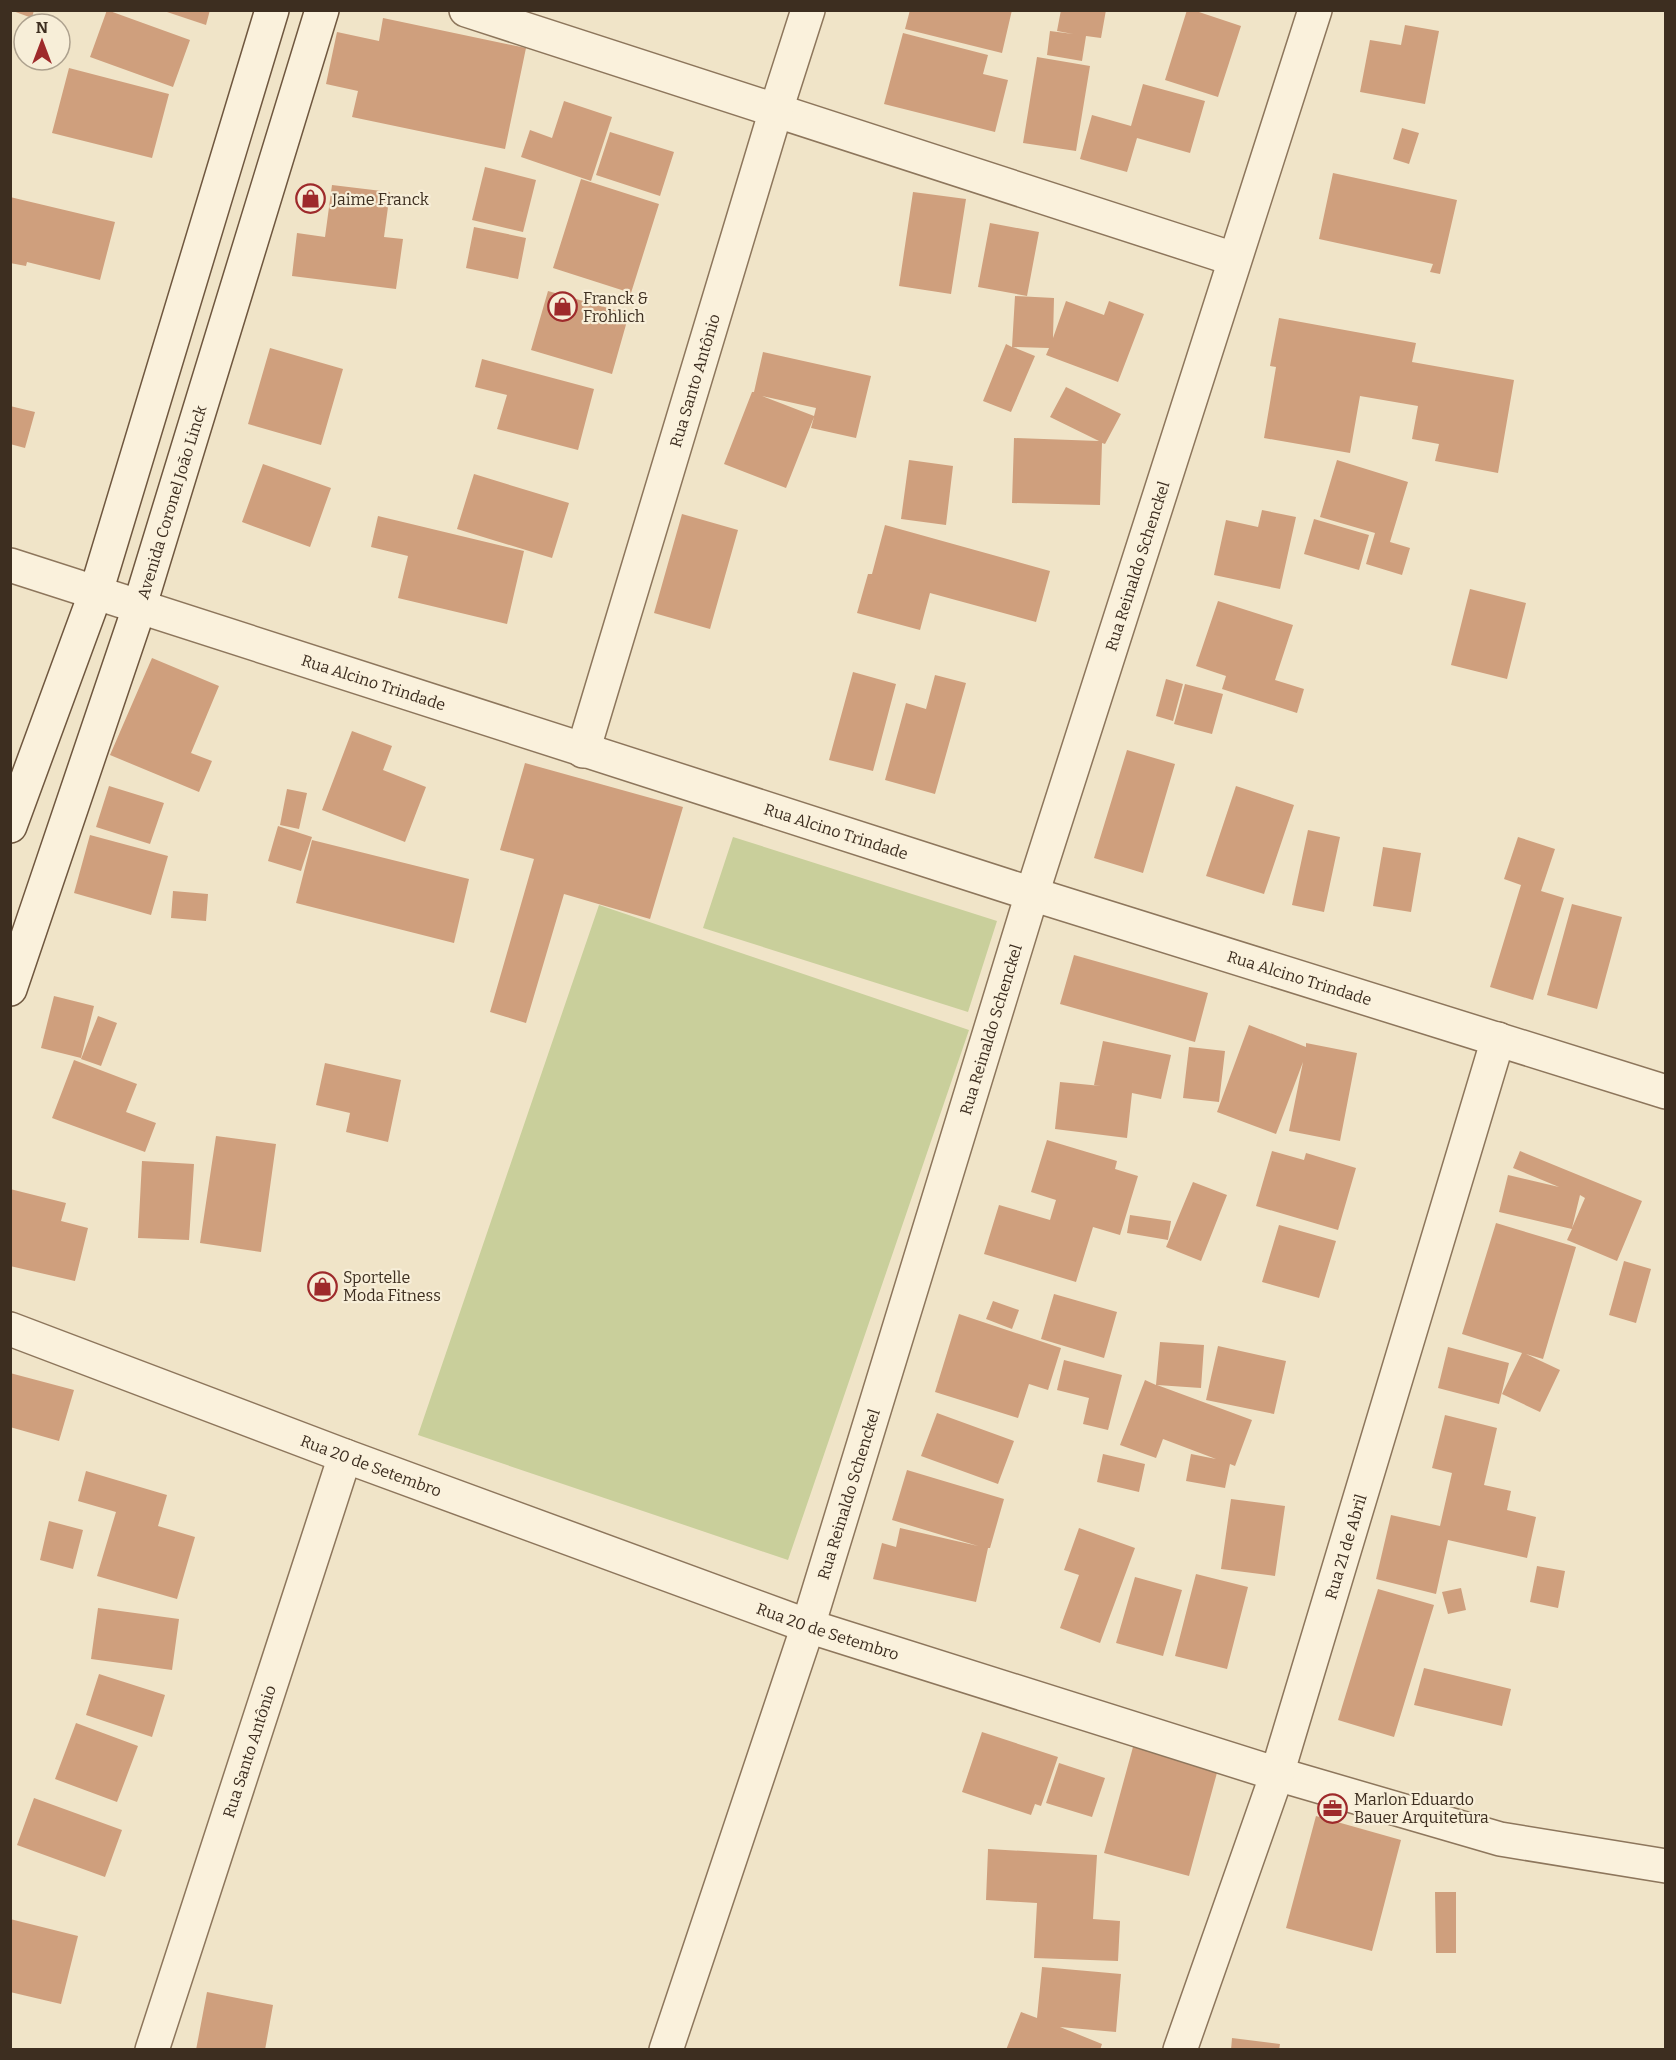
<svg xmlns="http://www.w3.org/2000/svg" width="1676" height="2060" viewBox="0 0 1676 2060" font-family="Bitter,serif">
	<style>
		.green { fill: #c9cf9b }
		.building { fill: #cf9f7d; fill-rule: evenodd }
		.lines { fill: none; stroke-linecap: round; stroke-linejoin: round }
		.minor-casing { stroke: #8d765c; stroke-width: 36 }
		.secondary-casing { stroke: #6f573f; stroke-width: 36 }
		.minor { stroke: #faf1dc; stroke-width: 33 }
		.secondary { stroke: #faf1dc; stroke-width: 33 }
		.labels { text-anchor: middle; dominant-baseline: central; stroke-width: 4.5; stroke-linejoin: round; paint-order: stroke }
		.poi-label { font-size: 16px; fill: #3d2e20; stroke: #f7eed8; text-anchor: start }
		.street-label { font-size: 16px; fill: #3d2e20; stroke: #f7eed8 }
	</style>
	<rect width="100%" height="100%" fill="#f0e4c8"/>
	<!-- green -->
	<path class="green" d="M733 837 997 921 968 1012 703 928Z
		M599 905 969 1030 788 1560 418 1435Z"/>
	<!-- building -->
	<path class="building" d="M10 10H34L32 18Z
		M107 10 190 40 173 87 90 57Z
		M161 10H210L206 25Z
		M910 10H1012L1002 53 905 29Z
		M1061 10H1106L1101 38 1086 36 1082 61 1047 55 1050 31 1073 34 1057 31Z
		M1187 10H1193L1241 26 1218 97 1165 80Z
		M383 18 526 48 505 149 352 117 358 91 326 84 337 32 379 41Z
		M1405 25 1439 31 1425 104 1360 92 1370 40 1401 45Z
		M903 33 988 55 983 74 1008 80 995 132 884 104Z
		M1037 57 1090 66 1076 151 1023 143Z
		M69 68 169 94 152 158 52 133Z
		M1143 84 1205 101 1190 153 1137 138 1127 172 1080 159 1092 115 1131 126Z
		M564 101 612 117 591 181 521 157 530 130 552 138Z
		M1402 128 1419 133 1409 164 1393 159Z
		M610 132 674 152 660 196 596 175Z
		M485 167 536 180 523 232 472 220Z
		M1333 173 1457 200 1440 274 1430 272 1433 264 1319 239Z
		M581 179 659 204 631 293 553 268Z
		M332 185 390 192 384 237 403 239 396 289 292 276 297 233 325 237Z
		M913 192 966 199 951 294 899 286Z
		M10 197 115 222 100 280 27 262 26 266 10 263Z
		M990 223 1039 232 1027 296 978 287Z
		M474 227 526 238 518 279 466 268Z
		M548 291 629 314 612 374 531 350Z
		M1015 296 1054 298 1053 338 1066 301 1104 315 1109 301 1144 314 1118 382 1046 355 1049 348 1013 347 1035 356 1011 412 983 401 1006 344 1012 347Z
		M1279 318 1416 343 1412 362 1514 380 1498 473 1435 461 1439 444 1412 439 1418 406 1360 396 1350 453 1264 438 1276 367 1270 366Z
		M270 348 343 369 321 445 248 424Z
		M763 352 871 376 856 438 811 428 814 417 786 488 724 464 752 392H754ZM762 396 816 408 814 416Z
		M482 359 594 389 578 450 497 429 507 395 475 387Z
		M1066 387 1121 414 1105 444 1102 443 1100 505 1012 503 1014 438 1099 441 1050 417Z
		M10 406 35 412 25 448 10 444Z
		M909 460 953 466 946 525 901 519Z
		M1337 460 1408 482 1390 542 1410 548 1402 575 1366 564 1375 533 1320 517Z
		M263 464 331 488 310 547 242 522Z
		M474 474 569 503 552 558 457 529Z
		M1262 510 1296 517 1280 589 1214 575 1226 520 1258 527Z
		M682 514 738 530 710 629 654 613Z
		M378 516 524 551 507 624 398 598 408 556 371 547Z
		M1314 519 1369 535 1359 570 1304 554Z
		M885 525 1050 571 1036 622 930 593 920 630 857 613 868 574H872Z
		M1470 589 1526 603 1507 679 1451 665Z
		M1218 601 1293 625 1275 680 1304 689 1297 713 1222 689 1226 676 1196 666Z
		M152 658 219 686 191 753 212 761 199 792 110 755Z
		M853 672 896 684 873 771 829 760Z
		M935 675 966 683 935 794 885 780 906 703 926 709Z
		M1166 679 1183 684 1173 721 1156 716Z
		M1185 684 1223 694 1212 734 1174 724Z
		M352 731 392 746 383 770 426 787 405 842 322 810Z
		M1127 750 1175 764 1143 873 1094 858Z
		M525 763 683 807 650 919 564 894 526 1023 490 1012 534 859 500 850Z
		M109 786 164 803 150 844 96 827Z
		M1236 786 1294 805 1264 894 1206 876Z
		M287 789 307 793 299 829 280 825Z
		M278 826 312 837 301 871 268 861Z
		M1308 830 1340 837 1324 912 1292 905Z
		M90 835 168 856 151 915 74 893Z
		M1518 837 1555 849 1541 891 1564 898 1533 1000 1490 987 1521 885 1504 879Z
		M312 840 469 879 454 943 296 903Z
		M1383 847 1421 853 1411 912 1373 906Z
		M173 891 208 894 206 921 171 918Z
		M1572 904 1622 917 1597 1009 1547 995Z
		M1074 955 1208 993 1195 1042 1060 1004Z
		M54 996 94 1006 81 1058 41 1048Z
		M98 1016 117 1023 101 1066 81 1059Z
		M1249 1025 1306 1047V1043L1357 1053 1340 1141 1289 1131 1303 1062 1276 1134 1217 1112Z
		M1103 1041 1171 1055 1161 1099 1132 1093 1127 1138 1055 1129 1060 1082 1101 1086 1094 1085Z
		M1189 1047 1225 1051 1219 1102 1183 1098Z
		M74 1060 137 1084 126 1112 156 1123 145 1152 52 1118Z
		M325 1063 401 1080 388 1142 346 1132 350 1113 316 1105Z
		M216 1136 276 1144 261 1252 200 1243Z
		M1047 1140 1117 1161 1115 1169 1138 1176 1120 1235 1093 1227 1076 1282 984 1254 999 1205 1050 1220 1056 1200 1031 1192Z
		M1272 1151 1304 1160 1306 1153 1356 1168 1338 1230 1256 1206Z
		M1520 1151 1642 1201 1617 1261 1567 1240 1572 1229 1499 1212 1508 1175 1559 1187 1513 1168ZM1580 1195 1585 1198 1572 1228Z
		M142 1161 194 1164 189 1240 138 1238Z
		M1193 1182 1227 1195 1201 1261 1166 1247Z
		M10 1189 66 1203 61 1221 88 1228 75 1281 10 1266Z
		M1130 1215 1171 1221 1168 1240 1127 1233Z
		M1496 1223 1576 1247 1543 1359 1526 1354 1560 1370 1540 1412 1502 1394 1522 1353 1462 1334Z
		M1279 1225 1336 1241 1319 1298 1262 1282Z
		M1624 1261 1651 1269 1636 1323 1609 1315Z
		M1054 1294 1117 1312 1104 1358 1041 1339Z
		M993 1301 1019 1310 1012 1329 986 1319Z
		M959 1314 1061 1348 1048 1390 1029 1384 1018 1418 935 1392Z
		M1160 1342 1204 1345 1201 1388 1157 1385 1252 1420 1235 1466 1230 1464 1225 1488 1186 1481 1191 1454 1216 1459 1163 1439 1156 1458 1120 1445 1145 1380 1156 1385Z
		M1218 1346 1286 1361 1274 1414 1206 1400Z
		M1448 1347 1509 1363 1499 1404 1438 1388Z
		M1064 1360 1122 1375 1108 1430 1083 1424 1089 1398 1057 1390Z
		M10 1373 74 1390 59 1441 10 1427Z
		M937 1413 1014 1441 998 1484 921 1456Z
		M1445 1415 1497 1428 1484 1485 1511 1491 1507 1510 1536 1517 1527 1558 1448 1540 1436 1594 1376 1579 1391 1515 1440 1526 1452 1473 1432 1468Z
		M1103 1454 1145 1464 1139 1492 1097 1482Z
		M907 1470 1004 1499 990 1548H988L976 1602 873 1579 882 1543 896 1547 900 1528 978 1546 892 1520Z
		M86 1471 167 1495 158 1526 195 1537 177 1599 97 1576 116 1512 78 1501Z
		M1231 1499 1285 1506 1275 1576 1221 1569Z
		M49 1521 83 1530 73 1569 40 1560Z
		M1079 1528 1135 1548 1100 1643 1060 1628 1079 1575 1064 1570Z
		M1537 1566 1565 1571 1558 1608 1530 1602Z
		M1196 1574 1248 1587 1227 1669 1175 1656Z
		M1135 1577 1182 1590 1163 1656 1116 1643Z
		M1461 1588 1466 1610 1448 1614 1442 1592Z
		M1378 1589 1434 1605 1394 1737 1338 1720Z
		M98 1608 179 1619 172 1670 91 1659Z
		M1424 1668 1511 1689 1502 1726 1414 1705Z
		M99 1674 165 1695 152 1737 86 1715Z
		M76 1723 138 1746 117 1802 55 1779Z
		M982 1732 1058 1757 1041 1806 1035 1804 1031 1815 962 1792Z
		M1133 1747 1218 1769 1189 1876 1104 1853Z
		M1059 1763 1105 1778 1092 1817 1046 1803Z
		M34 1798 122 1830 105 1877 17 1845Z
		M1316 1816 1401 1840 1372 1951 1286 1928Z
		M988 1849 1097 1855 1093 1919 1120 1921 1118 1961 1034 1958 1037 1903 986 1900Z
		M1435 1892H1456V1953H1436Z
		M10 1919 78 1936 61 2004 10 1992Z
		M1042 1967 1121 1974 1116 2032 1060 2027 1102 2044 1100 2050H1006L1021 2012 1037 2018Z
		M207 1992 273 2005 265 2050H196Z
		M1232 2038 1280 2044 1279 2050H1231Z"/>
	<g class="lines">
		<defs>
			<g id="minor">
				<path d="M466 10 1234 259"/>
				<path id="s1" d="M10 565 1032 894 1666 1092"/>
				<path id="s2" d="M583 751 776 110 808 10"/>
				<path id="s3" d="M10 1329 345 1456 808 1626 1277 1774 1500 1839 1666 1866"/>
				<path id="s4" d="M152 2050 345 1456"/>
				<path id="s5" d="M666 2050 808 1626 1032 894 1315 10"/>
				<path id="s6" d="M1180 2050 1277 1774 1498 1039"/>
			</g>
			<g id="secondary">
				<path d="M10 826 96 592 272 10"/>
				<path id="s7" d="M10 989 139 608 322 10"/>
			</g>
		</defs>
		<!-- minor casing -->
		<use href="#minor" class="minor-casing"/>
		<!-- secondary casing -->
		<use href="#secondary" class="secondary-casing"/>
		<!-- minor -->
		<use href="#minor" class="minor"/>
		<!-- secondary -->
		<use href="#secondary" class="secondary"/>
	</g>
	<!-- icons -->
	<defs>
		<symbol id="shop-ring" viewBox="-11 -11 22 22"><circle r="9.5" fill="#f7eed8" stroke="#9e2a2b" stroke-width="1.5"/><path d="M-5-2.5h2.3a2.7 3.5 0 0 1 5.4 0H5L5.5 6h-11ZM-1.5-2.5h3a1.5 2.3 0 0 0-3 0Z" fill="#9e2a2b"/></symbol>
		<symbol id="office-ring" viewBox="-11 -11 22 22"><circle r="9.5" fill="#f7eed8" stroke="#9e2a2b" stroke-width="1.5"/><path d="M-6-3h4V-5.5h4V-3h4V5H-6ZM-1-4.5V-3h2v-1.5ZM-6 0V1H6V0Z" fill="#9e2a2b"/></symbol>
	</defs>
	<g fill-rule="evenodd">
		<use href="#shop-ring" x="294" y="182" width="33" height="33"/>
		<use href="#shop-ring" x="546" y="290" width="33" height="33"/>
		<use href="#shop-ring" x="306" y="1270" width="33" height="33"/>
		<use href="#office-ring" x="1316" y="1792" width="33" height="33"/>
	</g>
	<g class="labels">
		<!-- poi labels -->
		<g class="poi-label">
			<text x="332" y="199">Jaime Franck</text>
			<text x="583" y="298">Franck &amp;<tspan x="583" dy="18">Frohlich</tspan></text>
			<text x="343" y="1277">Sportelle<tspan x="343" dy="18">Moda Fitness</tspan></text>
			<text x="1354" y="1799">Marlon Eduardo<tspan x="1354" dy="18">Bauer Arquitetura</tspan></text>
		</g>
		<!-- street labels -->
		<g class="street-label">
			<text stroke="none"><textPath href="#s2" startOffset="387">Rua Santo Antônio</textPath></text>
			<text stroke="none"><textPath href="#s7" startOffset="513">Avenida Coronel João Linck</textPath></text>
			<text stroke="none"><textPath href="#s5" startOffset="1557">Rua Reinaldo Schenckel</textPath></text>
			<text stroke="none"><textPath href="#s1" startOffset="382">Rua Alcino Trindade</textPath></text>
			<text stroke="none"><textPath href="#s1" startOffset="868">Rua Alcino Trindade</textPath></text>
			<text stroke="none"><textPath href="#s1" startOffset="1354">Rua Alcino Trindade</textPath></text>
			<text stroke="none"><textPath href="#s5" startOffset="1071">Rua Reinaldo Schenckel</textPath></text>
			<text stroke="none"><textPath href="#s3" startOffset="386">Rua 20 de Setembro</textPath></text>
			<text stroke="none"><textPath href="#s5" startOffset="585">Rua Reinaldo Schenckel</textPath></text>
			<text stroke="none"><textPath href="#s6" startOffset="530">Rua 21 de Abril</textPath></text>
			<text stroke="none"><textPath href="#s3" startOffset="872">Rua 20 de Setembro</textPath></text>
			<text stroke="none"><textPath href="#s4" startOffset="314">Rua Santo Antônio</textPath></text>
		</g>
	</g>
	<!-- border -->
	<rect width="1676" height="2060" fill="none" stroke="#3d2e20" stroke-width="24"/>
	<!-- north arrow -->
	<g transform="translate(42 42)"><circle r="28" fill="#f7eed8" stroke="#ada18e" stroke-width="1.5"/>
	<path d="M0-4.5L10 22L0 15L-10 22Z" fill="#9e2a2b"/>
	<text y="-9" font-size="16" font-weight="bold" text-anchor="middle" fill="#3d2e20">N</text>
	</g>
</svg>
